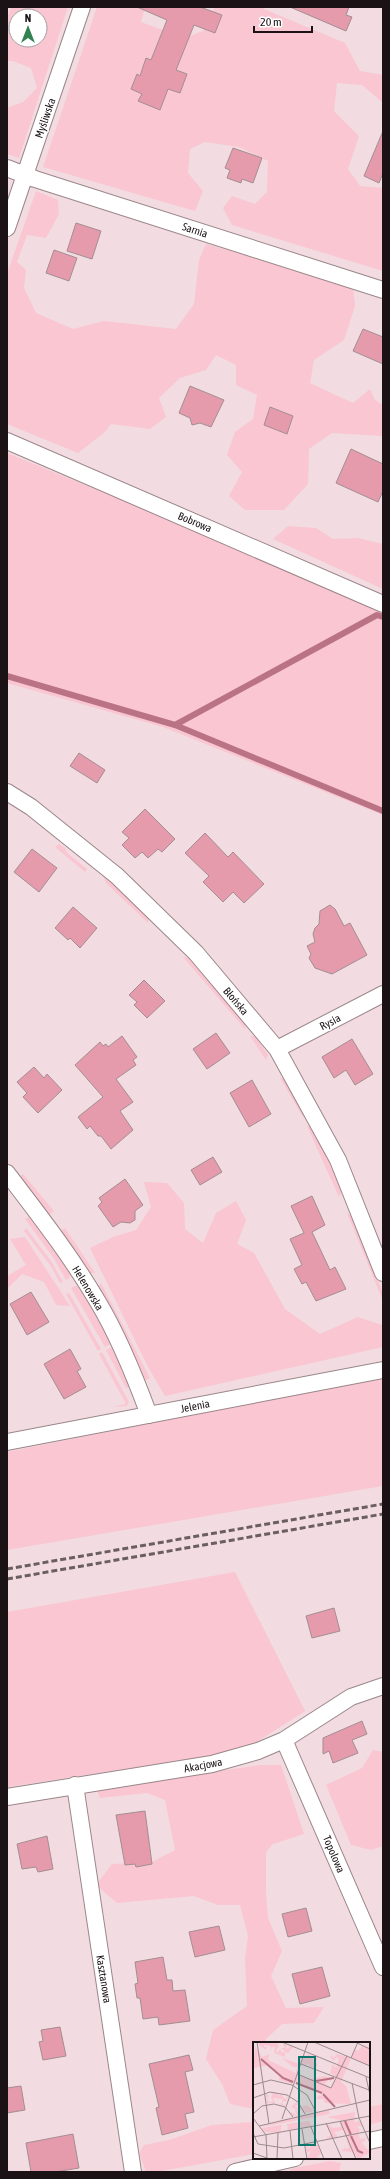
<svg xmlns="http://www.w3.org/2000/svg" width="390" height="2179" viewBox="0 0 390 2179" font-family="'Asap Condensed',sans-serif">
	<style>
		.green { fill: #f9c6d1; fill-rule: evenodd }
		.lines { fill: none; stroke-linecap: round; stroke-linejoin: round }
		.stream { stroke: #b97384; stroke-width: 6 }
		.building { fill: #e69bad; stroke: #a28e92 }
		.minor-casing { stroke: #9a868a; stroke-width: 18 }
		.minor { stroke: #fff; stroke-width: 16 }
		.rail { stroke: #6b5e61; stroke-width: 3; stroke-dasharray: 6 3; stroke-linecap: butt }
		.labels { text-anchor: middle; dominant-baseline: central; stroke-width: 3; stroke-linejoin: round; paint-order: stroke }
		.street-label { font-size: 11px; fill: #1a1214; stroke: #fff }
		.inset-river { fill: none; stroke: #b97384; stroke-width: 2 }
		.inset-road { fill: none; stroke: #9c8b8f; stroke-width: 1 }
		.view { fill: #0f766e; fill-opacity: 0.15; stroke: #0f766e; stroke-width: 2 }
		.inset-edge { fill: none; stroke: #1a1214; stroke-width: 2 }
	</style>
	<rect width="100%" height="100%" fill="#f2dce1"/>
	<!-- green -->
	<path class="green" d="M11 7H68L19 158 7 154V108L23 102 37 88 31 68 13 61H7V18ZM16 16H40V40H16Z
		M97 7H145L141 22 185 38 203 31 215 7H264V9L345 43 360 71 383 75V103L362 85 337 83 334 111 359 136 348 169 360 186 383 188V271L232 225 223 208 232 196 255 204 267 192 268 161 239 147 205 142 190 149 188 173 203 191 195 211 43 167Z
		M36 191 58 200 59 214 46 238 27 235 17 262 26 270 24 288 36 313 73 329 104 321 176 329 194 304 199 260 206 244 353 286 355 306 344 340 314 360 310 383 353 403 370 389 375 400 383 405V436L332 433 309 449 308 484 284 510H245L229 496 242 472 227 455 235 432 253 419 257 395 236 385V365L216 355 206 370 180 378 159 398 166 417 150 429 111 424 105 432 78 453 7 424V274Z
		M7 453 383 607V815L163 727 7 683Z
		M288 526 316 528 333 539 358 538 383 544V589L273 539Z
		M59 844 65 848 67 853 87 869 85 872 55 847Z
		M103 875 149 917 148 923 106 883Z
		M183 957 188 958 234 1009 233 1011 237 1013 246 1024 245 1029Z
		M250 1036H255L268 1055 266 1060Z
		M280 1078 284 1079 305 1112 303 1117Z
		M307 1126 313 1127 342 1191 339 1197Z
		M23 1174 54 1211 49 1215 19 1177Z
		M144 1182 167 1183 184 1203 185 1229 203 1243 216 1213 236 1201 246 1220 237 1244 254 1253 285 1309 320 1334 358 1317 382 1325 383 1347 165 1396 148 1367 90 1248 113 1237 136 1230 151 1207Z
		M347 1213 352 1216 383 1293V1301Z
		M28 1217H33L71 1273 69 1278 66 1280 53 1257 25 1219Z
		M26 1228 51 1261 63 1282 60 1283 51 1266 24 1231Z
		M65 1228 95 1273H88L76 1250H74L60 1231Z
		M25 1237 70 1306 56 1305 44 1282 22 1274 7 1289V1276L26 1265 10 1239Z
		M101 1283 150 1378 144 1381 97 1289Z
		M75 1286H79L111 1344 105 1347 71 1288Z
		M69 1293 101 1349 98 1351 66 1294Z
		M112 1347 130 1387 126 1388 106 1350Z
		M102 1352 129 1402 127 1406 113 1407 126 1404 99 1354Z
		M383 1377V1486L7 1550V1452Z
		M235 1572 305 1711 255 1743 209 1756 7 1787V1612Z
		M373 1750 383 1752V1846L371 1850 351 1845 326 1785 362 1768Z
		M261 1765H281L304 1834 273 1844 266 1852V1893L268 1918 282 1951 271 1976 286 2008 324 2007 314 2023 282 2024 266 2039V2043H254V2109L230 2104 222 2084 206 2059 213 2030 247 2006 245 1958 248 1936 240 1905H218L194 1896 117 1903 96 1885 112 1864 152 1862 175 1850 165 1800 147 1793 100 1798 96 1788Z
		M383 2104V2121L369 2125V2107Z
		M254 2122V2154L157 2172H146L139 2153 144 2145 169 2140 212 2125Z
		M330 2161 341 2163 339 2172H291L290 2169Z"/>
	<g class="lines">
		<!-- stream -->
		<path class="stream" d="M7 676 175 725 383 811
			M175 725 377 615 383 617"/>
	</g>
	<!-- building -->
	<path class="building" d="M137 7H200L222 15 215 33 194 25 176 70 187 74 180 93 168 89 160 110 138 101 142 94 131 89 137 74 140 76 146 58 151 60 167 20Z
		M290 7H349L346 15 352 17 346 31Z
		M383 131V173L379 183 364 176Z
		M233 148 262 158 253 183 242 179 241 183 227 178 230 170 225 168Z
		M76 223 101 231 92 259 67 251Z
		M54 250 77 258 69 281 46 273Z
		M363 329 383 337V364L353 351Z
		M190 386 224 400 211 427 200 423 192 425 190 418 179 413Z
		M270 407 293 416 287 434 264 425Z
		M351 449 383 464V491L378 502 336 483Z
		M79 753 105 770 97 783 70 766Z
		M145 809 175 839 162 852 158 849 148 858 142 852 135 858 122 845 129 838 122 832Z
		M205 833 228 857 233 852 264 884 244 903 233 892 223 902 203 882 209 876 185 853Z
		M32 849 57 868 39 892 14 872Z
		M330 905 335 909 344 926 350 923 367 955 332 974 315 968 309 958 311 954 307 946 315 942 313 934 315 928 319 924 320 911Z
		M73 907 97 928 80 948 70 938 68 940 55 928Z
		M144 980 165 1001 147 1018 134 1005 137 1002 129 995Z
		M216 1033 230 1053 207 1069 193 1049Z
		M122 1036 137 1057 133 1060 136 1065 116 1079 133 1102 120 1111 133 1130 111 1149 101 1136H98L90 1126 87 1129 78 1117 103 1097 75 1065 100 1042 103 1046 106 1044 108 1047Z
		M352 1039 373 1074 355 1085 346 1070 334 1078 322 1057Z
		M34 1067 44 1078 47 1074 62 1090 38 1113 23 1097 27 1093 17 1082Z
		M252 1080 271 1114 249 1127 230 1093Z
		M213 1157 222 1172 200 1185 191 1170Z
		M125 1179 143 1205 135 1211V1220L130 1223 121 1222 113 1227 98 1206 102 1202 99 1198Z
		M312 1196 325 1225 312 1232 330 1270 335 1267 346 1289 316 1301 306 1282 302 1284 294 1269 302 1265 290 1239 304 1233 291 1206Z
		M31 1292 49 1322 27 1335 10 1304Z
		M70 1349 81 1369 77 1371 86 1387 64 1399 44 1364Z
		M334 1608 340 1631 312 1638 306 1616Z
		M362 1721 367 1734 352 1740 358 1753 333 1763 329 1751 323 1754V1738Z
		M145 1811 152 1864 136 1867 135 1864 125 1865 116 1815Z
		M47 1836 53 1869 38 1872 36 1867 22 1869 17 1844Z
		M306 1908 312 1931 288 1937 282 1914Z
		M219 1926 225 1950 195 1957 189 1932Z
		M163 1957 167 1980H172L173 1991 185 1990 190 2021 159 2025 158 2017 143 2019 140 1998H137L135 1984 138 1983 135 1962Z
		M322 1967 330 1996 300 2004 292 1974Z
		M60 2027 66 2056 43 2060 39 2042 43 2041 41 2030Z
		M189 2055 193 2070 185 2072 194 2112 185 2114 188 2128 162 2135 156 2108 159 2107 149 2064Z
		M21 2086 25 2110 7 2113V2088Z
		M73 2134 79 2168 55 2172H31L26 2143Z"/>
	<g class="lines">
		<defs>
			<path id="minor" d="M7 168 35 179 383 290
				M7 228 82 7
				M7 441 383 604
				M7 792 31 807 117 876 196 953 277 1049 338 1160 383 1273
				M277 1049 383 994
				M7 1173C39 1215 71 1256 98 1302 119 1337 135 1377 149 1415
				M7 1442 383 1370
				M284 1740 383 1967
				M75 1785 133 2172
				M7 1797 212 1764 258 1751 284 1740 351 1697 383 1686
				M369 2141 383 2138
				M235 2172 295 2158"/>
		</defs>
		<!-- minor casing -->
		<use href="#minor" class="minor-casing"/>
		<!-- minor -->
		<use href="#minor" class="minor"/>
		<!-- rail -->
		<path class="rail" d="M7 1569 383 1504
			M7 1579 383 1514"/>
	</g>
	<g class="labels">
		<!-- street labels -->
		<g class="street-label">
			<text transform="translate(45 118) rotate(-71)">Myśliwska</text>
			<text transform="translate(195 230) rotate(18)">Sarnia</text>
			<text transform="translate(195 522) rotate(23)">Bobrowa</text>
			<text transform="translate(236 1001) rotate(50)">Błońska</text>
			<text transform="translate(330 1022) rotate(-28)">Rysia</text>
			<text transform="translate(88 1288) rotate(59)">Helenowska</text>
			<text transform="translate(195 1406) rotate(-11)">Jelenia</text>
			<text transform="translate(203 1765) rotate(-11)">Akacjowa</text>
			<text transform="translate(334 1854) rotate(67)">Topolowa</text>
			<text transform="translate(104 1979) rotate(81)">Kasztanowa</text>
		</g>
	</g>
	<!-- overview -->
	<g transform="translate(253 2042)">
		<rect width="117" height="117" fill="#f2dce1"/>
		<path d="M24 0 26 4 23 9 25 10 27 7 29 11 32 9 28 6H32L29 1 34 3 33 6 35 7 36 4 40 5 35 11 32 10V15L21 11 22 5H19L17 10 18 4 11 3V5H14L13 8 6 3V0ZM2 4 9 15 17 12 15 17 17 19 43 31 44 25H40L29 16 47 22 40 42 26 38 27 32 17 23 0 26ZM109 4 117 7V24L98 16 102 7 105 9ZM52 10V16L55 12 61 18 63 17 61 14 65 16 63 19 60 18 61 22 65 21 63 26 56 24V21L54 23 48 22ZM84 12 98 16 88 40 93 44 98 62 72 61 71 57H62L67 53 73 56 69 51 42 41 44 32 57 37 72 34 78 36V40L76 38 72 41 78 46 84 35 77 31 80 22 83 26 86 17 83 15 81 19 77 15 79 13 80 16ZM17 51H24L26 54 28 52 32 57 35 54 33 60 31 59 29 61 32 64 33 61 32 65 26 62 29 61V57L20 56 22 61H14L13 52 16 54 14 57 16 60H20L18 55 20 52ZM43 60 46 63 42 64 46 67 47 65 51 68 49 65 53 63 63 69 53 71 48 67H42L47 69 46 73 35 75 39 74 37 69 43 73 42 67 38 65ZM76 68 77 72 8 85 32 77ZM102 70 101 80 106 79 105 76 109 84H104L107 88 105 91 107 97 114 96 109 101 114 107H117V111L105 117 100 110 88 109 93 105 92 107 96 106 91 88 81 90 85 95 74 97V95L78 94 74 82 80 86 88 85 87 78 74 75ZM56 79 59 84 35 88 34 82ZM29 83 27 91 12 90 9 86ZM58 103H65L68 112 64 115 65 117 54 116 58 109 54 111 53 104 57 106Z" fill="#f9c6d1"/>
		<path class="inset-river" d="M8 17 30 36 40 40M63 39 81 36M43 41 69 51M70 52 82 65M92 79 98 93M98 94 105 109 110 111"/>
		<path class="inset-road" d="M4 0 16 82M29 0 117 36M61 0 117 24M102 0 117 7M98 16 105 0M48 22 116 48M44 32 78 46 94 14M113 35 117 53M99 41 106 76 117 101M0 43 18 38 39 43 54 53 63 70M0 56 17 50 34 53 45 60 52 72M0 72 9 64 21 62 32 65 40 75M0 76 13 93 14 117M29 77 55 0M87 79 103 117M73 81 89 117M6 84 117 58M58 85 71 117M49 87 54 117M37 89 40 117M0 91 5 102 31 106 117 89M0 95 117 74M0 111 14 116M24 117 25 91"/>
		<path class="view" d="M46 15H62V103H46Z"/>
		<rect width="117" height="117" class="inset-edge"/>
	</g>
	<!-- border -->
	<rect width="390" height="2179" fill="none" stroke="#1a1214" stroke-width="16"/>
	<!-- north arrow -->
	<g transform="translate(28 28)"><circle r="19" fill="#ffffff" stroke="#a3a0a1"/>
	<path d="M0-3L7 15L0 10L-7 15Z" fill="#338252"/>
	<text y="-6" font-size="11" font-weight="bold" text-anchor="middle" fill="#1a1214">N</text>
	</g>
	<!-- scale -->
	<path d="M254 26v6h58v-6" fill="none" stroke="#1a1214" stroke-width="2"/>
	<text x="260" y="26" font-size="12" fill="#1a1214" stroke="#ffffff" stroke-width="3" paint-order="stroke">20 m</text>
</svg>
